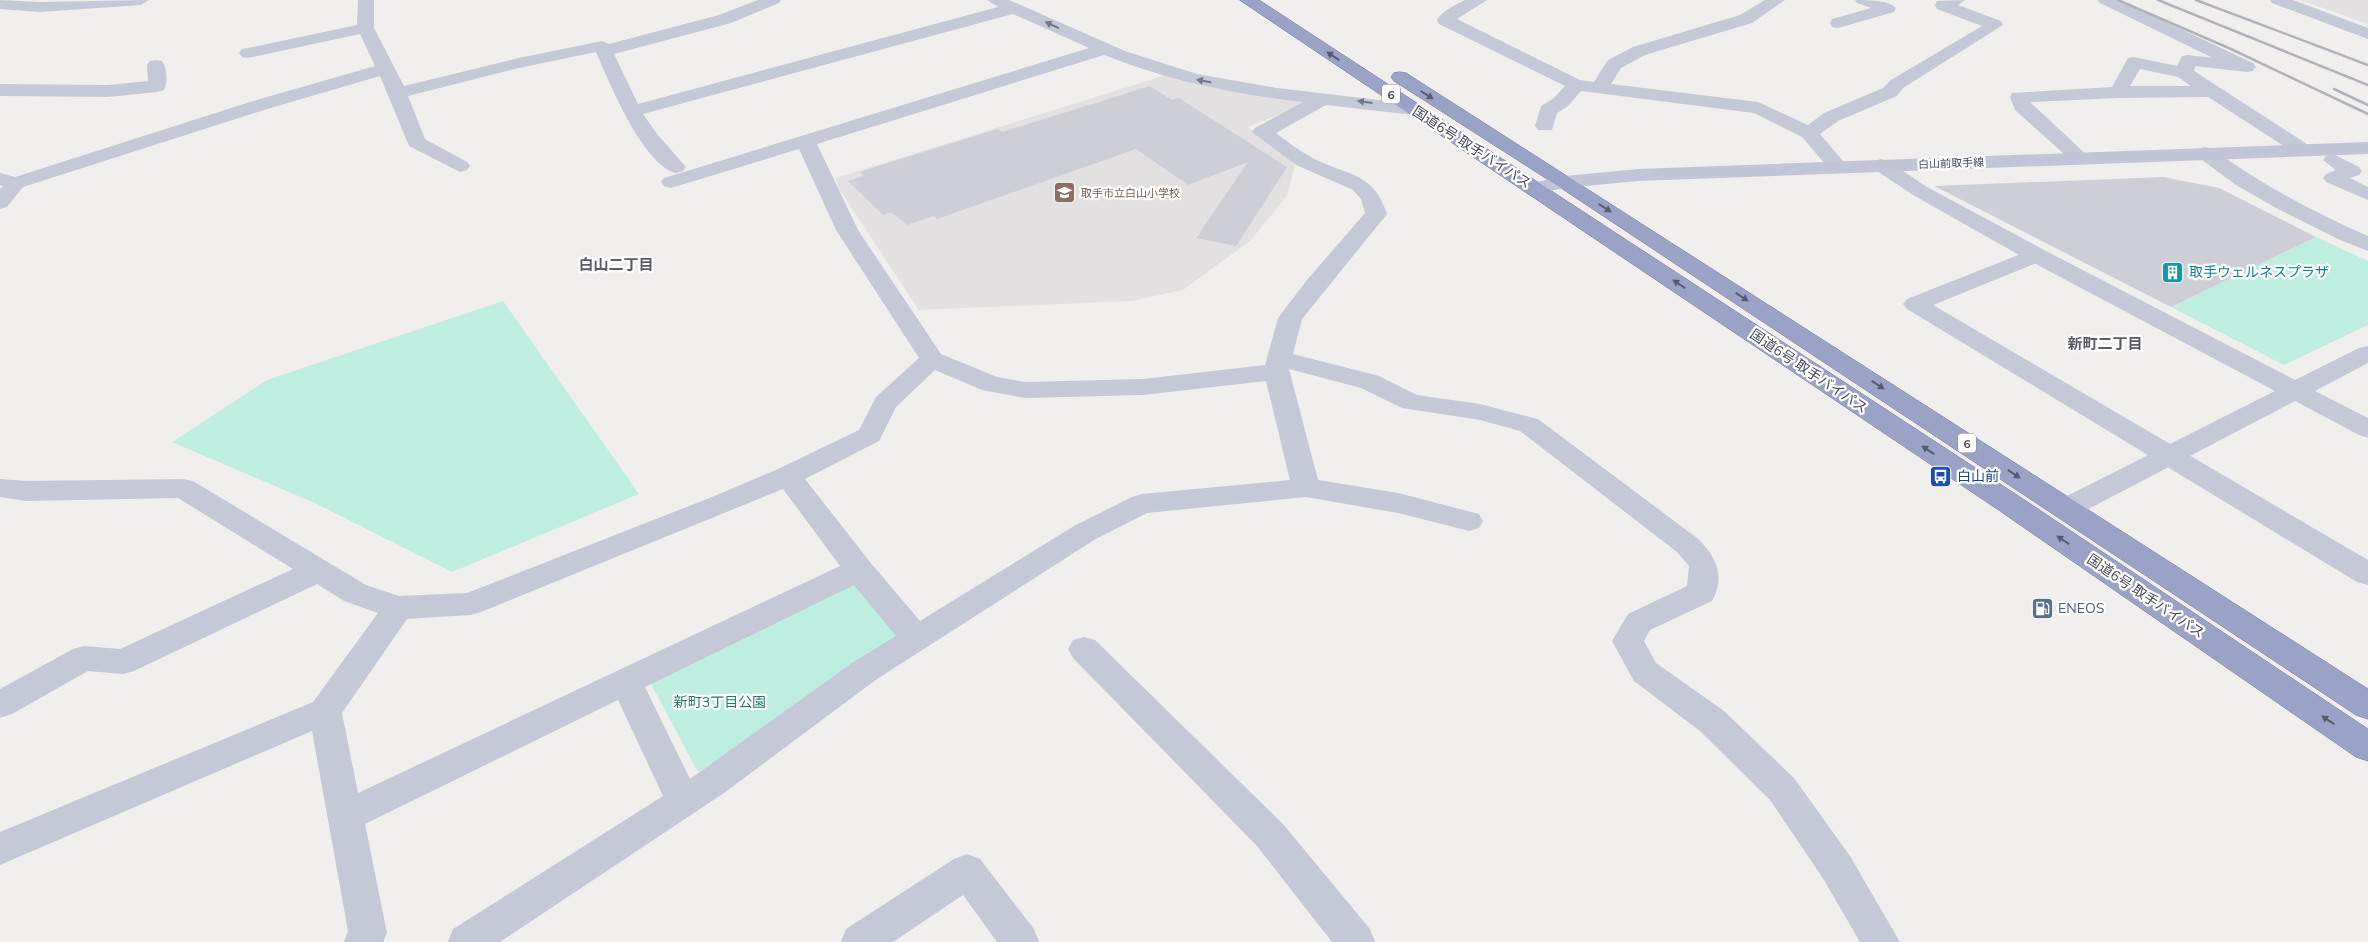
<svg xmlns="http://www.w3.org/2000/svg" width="2368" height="942" viewBox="0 0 2368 942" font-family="Mulish,'Noto Sans JP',sans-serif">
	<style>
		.education { fill: #e2e0e0 }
		.green { fill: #bdeee0 }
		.building { fill: #cecfd6 }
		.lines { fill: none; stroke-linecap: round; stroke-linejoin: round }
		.trunk-casing { stroke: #727aa8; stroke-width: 1 }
		.pedestrian { fill: #c5c8d6; fill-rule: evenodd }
		.minor { fill: #c5c8d6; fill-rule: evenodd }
		.tertiary { fill: #c5c8d6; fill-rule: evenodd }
		.secondary { fill: #c1c5d7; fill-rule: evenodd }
		.trunk { fill: #9aa2c5; fill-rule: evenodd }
		.rail { stroke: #b1b1b9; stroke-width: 2.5 }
		.oneway { fill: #737787 }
		.oneway2 { fill: #585c71 }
		.labels { text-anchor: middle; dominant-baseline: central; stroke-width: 4.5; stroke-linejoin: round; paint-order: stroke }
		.far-street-label { font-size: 11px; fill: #474b5c; stroke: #fff }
		.far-education-label { font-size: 11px; fill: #785e54; stroke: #fff; text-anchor: start }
		.shield { fill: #fff; stroke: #7e818d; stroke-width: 1 }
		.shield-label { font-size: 12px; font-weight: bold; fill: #474b5c }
		.street-label { font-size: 14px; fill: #474b5c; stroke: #fff }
		.culture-label { font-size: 14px; fill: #0d838f; stroke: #fff; text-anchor: start }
		.transit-label { font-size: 14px; fill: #164399; stroke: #fff; text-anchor: start }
		.service-label { font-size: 14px; fill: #4e5e75; stroke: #fff; text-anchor: start }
		.park-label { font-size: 14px; fill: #187c6b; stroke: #fff }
		.neighbourhood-label { font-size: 15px; font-weight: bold; fill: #5b5c63; stroke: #fff }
	</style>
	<rect width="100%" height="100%" fill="#f1efee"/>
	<!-- education -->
	<path class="education" d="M2300 0H2368V24Z
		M1166 75 1309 103 1248 127 1295 165 1287 196 1250 241 1183 290 1132 301 919 310 839 189 836 178Z"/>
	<!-- green -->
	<path class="green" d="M2316 237 2368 261V325L2284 365 2171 307Z
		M503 301 639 494 452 572 317 504 172 442 267 380Z
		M859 570 917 639 698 772 651 684Z"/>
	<!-- building -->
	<path class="building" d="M1150 86 1172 100 1179 98 1287 167 1236 246 1196 238 1248 162 1188 185 1136 149 937 219 934 216 907 225 891 212 883 215 848 181 864 176 860 172 891 162 998 129 1002 132Z
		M2163 177 2219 188 2316 237 2171 307 1934 186Z"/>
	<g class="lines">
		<defs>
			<path id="trunk" d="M1240 0H1259L2020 497 2368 729V761L2356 757 2000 511Z
				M1400 72 1406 73 2368 689V719L2356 715 1558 186 1394 81 1391 77 1394 73Z"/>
		</defs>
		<!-- trunk casing -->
		<use href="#trunk" class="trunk-casing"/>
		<!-- pedestrian -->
		<path class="pedestrian" d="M2333 154 2359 167 2362 171 2359 175 2350 178 2368 187V200L2326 182 2323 178 2326 174 2336 170 2323 160 2326 156Z"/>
		<!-- minor -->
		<path class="minor" d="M0 0 40 2 149 0 141 5 40 12 0 9Z
			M358 0H374V28L404 86 519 58 602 41 609 44 719 15 758 0H781L779 3 731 23 614 54 638 104 998 7 987 0H1009L1125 51 1197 74 1277 88 1421 105 1423 109 1421 113 1414 115 1326 105 1276 133C1287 141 1298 150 1311 157 1345 176 1373 170 1387 214L1302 319 1293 354 1379 376 1417 395 1480 404 1538 419 1697 538C1716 556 1726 576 1712 601L1650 630 1644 641 1656 663 1724 711 1794 778 1850 856 1900 942H1860L1824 880 1770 800 1700 731 1634 681 1612 641 1628 614 1687 586 1689 566 1677 552 1520 431 1480 420 1402 408 1361 388 1289 369 1318 480 1398 493 1479 514 1483 521 1479 528 1469 531 1398 513 1306 497 1147 513 1094 540 877 679 724 793 500 942H448L453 929 663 796 618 700 365 824 387 933 383 942H344L348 931 312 731 0 865V832L313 702 378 613 344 601 317 584 134 671 123 674 88 671 12 714 0 718V689L73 649 84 646 120 649 293 569 178 498 26 501 0 497V479L26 481 183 479 193 481 366 585 399 596 467 593 712 497 778 469 859 430 876 397 919 358 836 230 799 149 671 188 664 186 661 182 664 178 1089 48 1013 14 643 114 657 134 686 167 683 171 676 173C643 165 609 82 596 52L519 68 408 96 425 139 467 162 470 166 467 170 460 172 409 146 380 76 264 110 23 187 7 207 0 209V189L3 186 0 185V173L15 177 250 102 375 66 360 34 248 58 242 57 239 53 242 49 248 48 357 25ZM1104 55C1168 81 1235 94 1303 102L1255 128 1252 132 1296 165 1353 190 1361 199 1365 213 1307 280 1278 318 1265 365 1143 379 1025 382 997 377 941 354 858 230 817 144ZM935 370 982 390 1025 398 1143 395 1266 381 1290 480 1142 494 1132 497 1074 526 920 621 870 562 805 479 879 441 896 407ZM783 489 840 566 358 793 342 713 407 619 470 615 481 612ZM854 585 896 636 855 661 690 779 645 687Z
			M1465 0H1487L1457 19 1580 80 1594 82 1608 60 1633 47 1740 15 1765 0H1785L1752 23 1645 55 1621 68 1611 84 1758 102 1808 125 1824 113 1883 88 1891 80 1982 26 1937 9 1935 5 1937 1 1965 0 1958 5 2001 21 2003 25 1903 88 1897 96 1838 121 1820 134 1848 167 1845 171 1838 173 1831 171 1802 137 1754 113 1581 91 1568 106 1557 113 1552 130H1538L1535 126 1541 106 1554 98 1565 86 1439 24 1437 20C1443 10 1455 5 1465 0Z
			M1855 0C1867 0 1888 0 1896 8L1894 12 1838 28 1832 27 1830 23 1832 19 1871 8 1857 3Z
			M2098 0H2119L2253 63 2256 67 2253 71 2247 72 2195 66 2194 71 2310 146 2313 150 2310 154 2303 156 2296 154 2208 97 2118 98 2030 102 2090 158 2087 162 2080 164 2073 162 2015 110 2010 97 2012 93 2112 87 2128 58 2134 57 2177 66 2182 56 2188 55 2213 58 2100 3ZM2140 69 2178 77 2191 86H2130Z
			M156 60 162 61C167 68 168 83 164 90L157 92 108 97 0 96V84L108 85 148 81 147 65 150 61Z
			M2036 248 2044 250 2047 255 2044 260 1933 305 2368 560V585L2357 582 1907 309 1903 304 1907 299Z
			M1084 637 1095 640 1283 824 1370 929 1375 942H1332L1257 846 1073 658 1068 649 1073 640Z
			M967 854 980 859 1034 929 1039 942H997L963 895 893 942H841L846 929 954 859Z"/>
		<!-- tertiary -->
		<path class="tertiary" d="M2270 0H2293L2368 28V39L2272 3Z
			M2205 147 2212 149C2261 184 2313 212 2368 236V251L2338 239 2276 208 2236 185 2198 157 2195 153 2198 149Z
			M1881 159 1888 161 1927 187 2044 250 2295 380 2359 348 2368 346V363L2315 391 2368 418V438L2359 435 2295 401 2077 515 2067 518 2057 515 2053 508 2057 501 2275 391 2028 260 1913 195 1874 169 1871 165 1874 161Z"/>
		<!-- secondary -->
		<path class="secondary" d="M2368 142V154L1638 181 1565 188 1534 194 1527 192 1524 188 1527 184 1565 176 1638 169Z"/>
		<!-- trunk -->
		<use href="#trunk" class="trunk"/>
		<!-- rail -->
		<path class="rail" d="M2118 0 2231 49 2368 114
			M2158 0 2368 85
			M2196 0 2368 65
			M2334 89 2368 105"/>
	</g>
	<!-- one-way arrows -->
	<defs><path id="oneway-solid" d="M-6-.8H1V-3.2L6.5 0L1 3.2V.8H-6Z" transform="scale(1.25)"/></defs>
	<g class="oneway">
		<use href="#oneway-solid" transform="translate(1052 25) rotate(-155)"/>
		<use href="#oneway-solid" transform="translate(1204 81) rotate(-169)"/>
		<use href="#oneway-solid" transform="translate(1365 102) rotate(-172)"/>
	</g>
	<g class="oneway2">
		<use href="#oneway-solid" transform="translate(1333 56) rotate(-147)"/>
		<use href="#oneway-solid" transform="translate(1427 95) rotate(32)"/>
		<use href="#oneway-solid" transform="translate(1605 208) rotate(33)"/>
		<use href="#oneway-solid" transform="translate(1679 284) rotate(-146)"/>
		<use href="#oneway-solid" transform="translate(1742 297) rotate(33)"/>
		<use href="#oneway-solid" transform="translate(1878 385) rotate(33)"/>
		<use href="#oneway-solid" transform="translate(1928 450) rotate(-146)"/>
		<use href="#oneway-solid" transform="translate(2014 474) rotate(33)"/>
		<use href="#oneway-solid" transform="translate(2063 540) rotate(-146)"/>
		<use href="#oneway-solid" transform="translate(2328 720) rotate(-146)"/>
	</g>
	<!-- icons -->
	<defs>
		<symbol id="school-square" viewBox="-11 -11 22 22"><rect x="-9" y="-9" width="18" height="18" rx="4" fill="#8d6e63" stroke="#fff"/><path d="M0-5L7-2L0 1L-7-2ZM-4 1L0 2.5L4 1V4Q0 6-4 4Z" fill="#fff"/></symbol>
		<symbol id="building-square" viewBox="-11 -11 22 22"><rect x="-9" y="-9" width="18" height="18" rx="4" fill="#0f9aa8" stroke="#fff"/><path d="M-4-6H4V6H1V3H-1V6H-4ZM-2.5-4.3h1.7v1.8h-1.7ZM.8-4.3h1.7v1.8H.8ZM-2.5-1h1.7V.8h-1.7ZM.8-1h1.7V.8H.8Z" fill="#fff"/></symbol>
		<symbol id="bus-square" viewBox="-11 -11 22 22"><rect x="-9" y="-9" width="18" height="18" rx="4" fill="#1a4fb4" stroke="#fff"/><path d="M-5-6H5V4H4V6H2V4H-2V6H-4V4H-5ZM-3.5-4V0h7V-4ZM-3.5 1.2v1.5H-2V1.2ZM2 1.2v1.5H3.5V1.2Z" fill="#fff"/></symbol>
		<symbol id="fuel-square" viewBox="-11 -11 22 22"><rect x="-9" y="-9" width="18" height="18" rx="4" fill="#5c6f8a" stroke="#fff"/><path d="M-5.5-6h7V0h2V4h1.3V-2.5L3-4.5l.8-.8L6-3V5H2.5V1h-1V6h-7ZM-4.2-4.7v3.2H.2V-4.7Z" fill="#fff"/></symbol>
	</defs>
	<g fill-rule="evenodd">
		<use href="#school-square" x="1052" y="180" width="25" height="25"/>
		<use href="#building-square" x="2160" y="260" width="25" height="25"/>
		<use href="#bus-square" x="1928" y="464" width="25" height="25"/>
		<use href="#fuel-square" x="2030" y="596" width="25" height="25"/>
	</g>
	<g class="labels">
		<!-- far-street labels -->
		<g class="far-street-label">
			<text transform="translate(1951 163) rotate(-2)">白山前取手線</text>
		</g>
		<!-- far-education labels -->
		<g class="far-education-label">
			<text x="1081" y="193">取手市立白山小学校</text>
		</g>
		<!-- shield labels -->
		<g class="shield">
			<rect x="1382" y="84.5" width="18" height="19" rx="4"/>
			<rect x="1958" y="433.5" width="18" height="19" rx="4"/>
		</g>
		<g class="shield-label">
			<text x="1391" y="94">6</text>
			<text x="1967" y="443">6</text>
		</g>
		<!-- street labels -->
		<g class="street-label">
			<text transform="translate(1472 147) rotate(33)">国道6号 取手バイパス</text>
			<text transform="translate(1809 371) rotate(34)">国道6号 取手バイパス</text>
			<text transform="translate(2146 596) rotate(34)">国道6号 取手バイパス</text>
		</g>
		<!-- culture labels -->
		<g class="culture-label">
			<text x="2189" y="272">取手ウェルネスプラザ</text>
		</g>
		<!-- transit labels -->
		<g class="transit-label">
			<text x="1957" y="476">白山前</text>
		</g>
		<!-- service labels -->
		<g class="service-label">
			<text x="2058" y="608">ENEOS</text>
		</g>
		<!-- park labels -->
		<g class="park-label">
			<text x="720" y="702">新町3丁目公園</text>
		</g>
		<!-- neighbourhood labels -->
		<g class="neighbourhood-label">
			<text x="616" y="264">白山二丁目</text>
			<text x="2105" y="343">新町二丁目</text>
		</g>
	</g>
</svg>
